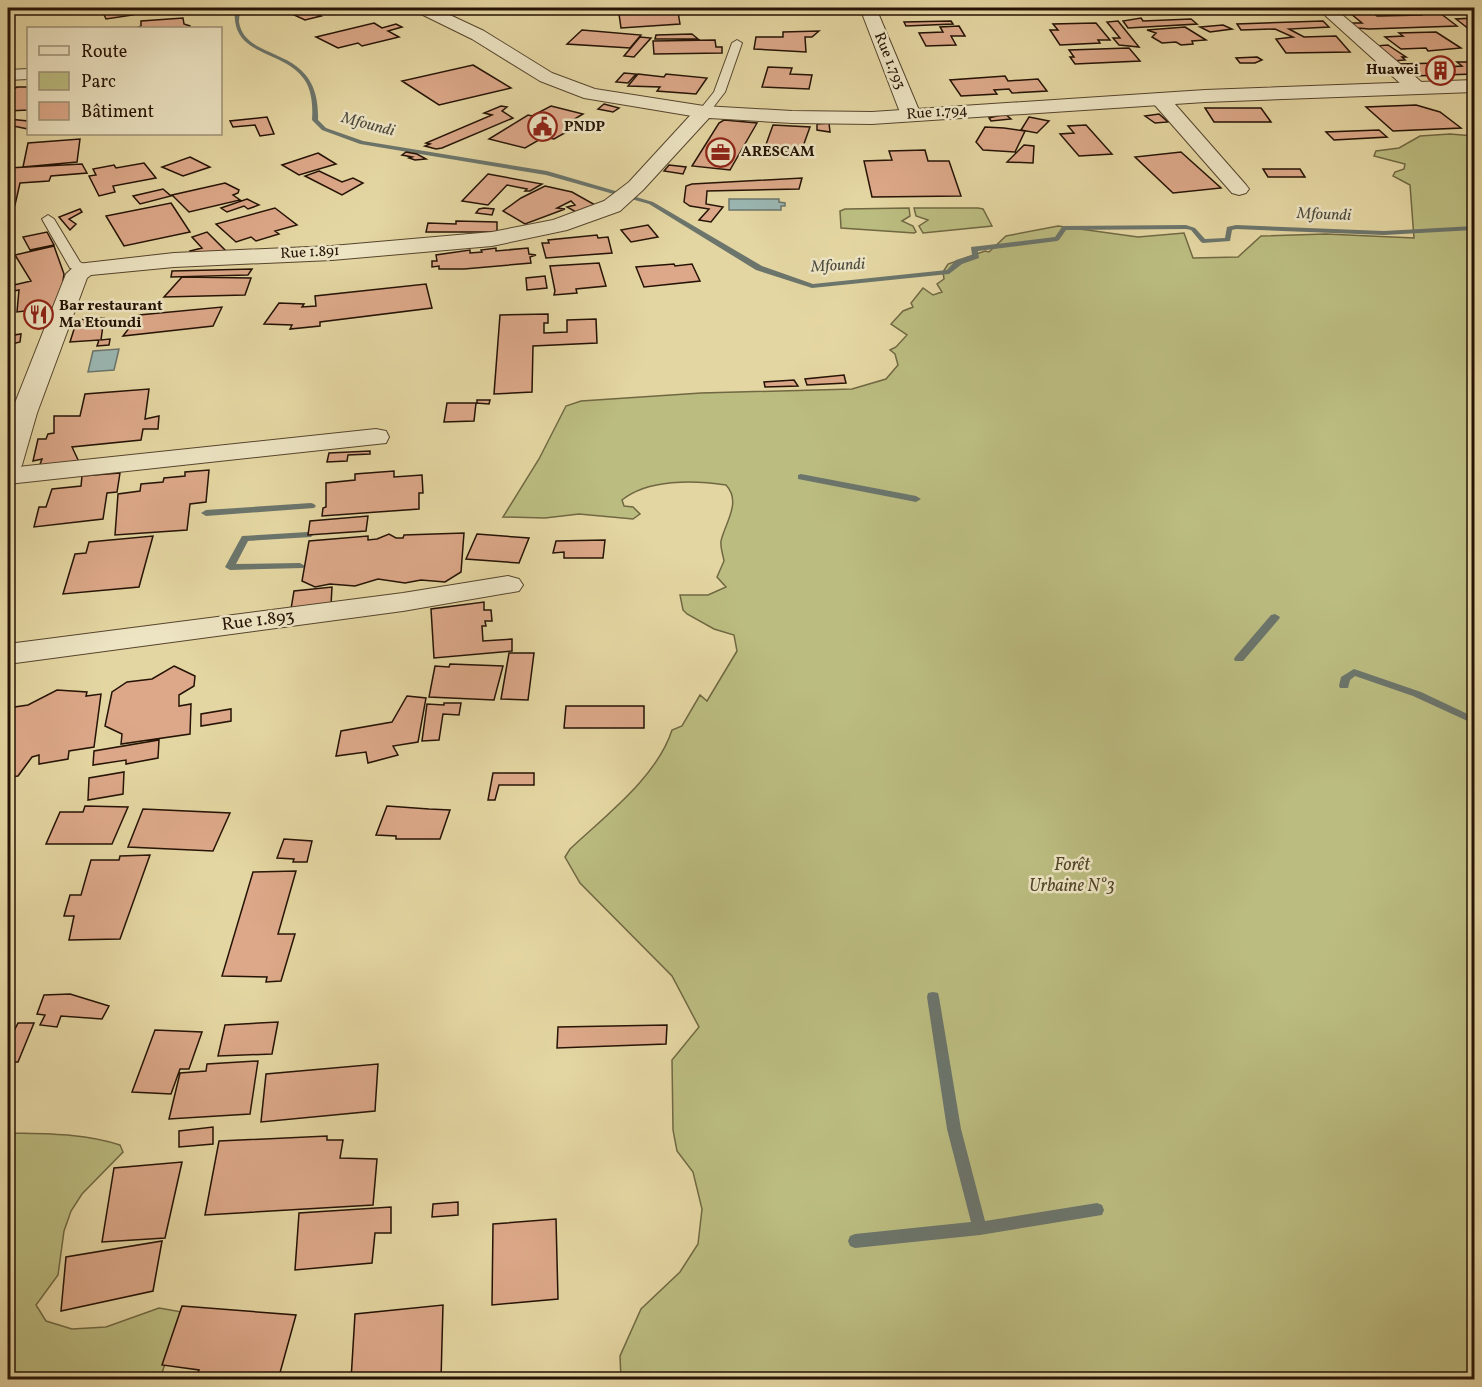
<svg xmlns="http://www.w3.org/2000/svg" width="1482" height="1387" viewBox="0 0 1482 1387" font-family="Vollkorn,serif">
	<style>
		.green { fill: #bbbc80; stroke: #706842; stroke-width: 1.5 }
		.water { fill: #9ab6b1; stroke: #6b756c; stroke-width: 1.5 }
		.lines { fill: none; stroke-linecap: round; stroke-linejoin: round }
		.stream { fill: #6b756c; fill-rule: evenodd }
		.building { fill: #dca889; stroke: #251305; stroke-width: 1.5 }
		.service-casing { stroke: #55442c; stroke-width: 2 }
		.minor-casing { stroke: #55442c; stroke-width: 2 }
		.tertiary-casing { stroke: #55442c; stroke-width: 2 }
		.service { fill: #ede4c3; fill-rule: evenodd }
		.minor { fill: #ede4c3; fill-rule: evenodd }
		.tertiary { fill: #ede4c3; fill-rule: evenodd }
		.labels { text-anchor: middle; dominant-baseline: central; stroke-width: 5; stroke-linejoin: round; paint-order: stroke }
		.far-street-label { font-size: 15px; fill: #251305; stroke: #ede4c3 }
		.far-poi-label { font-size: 15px; font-weight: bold; fill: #251305; stroke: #ede4c3; text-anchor: start }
		.far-water-label { font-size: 16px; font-style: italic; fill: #4e4c41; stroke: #ede4c3 }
		.street-label { font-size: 18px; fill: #251305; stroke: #ede4c3 }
		.park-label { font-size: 18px; font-style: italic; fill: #52462a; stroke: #ede4c3 }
	</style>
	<rect width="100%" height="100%" fill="#e4d6a2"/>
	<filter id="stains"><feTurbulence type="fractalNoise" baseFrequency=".00333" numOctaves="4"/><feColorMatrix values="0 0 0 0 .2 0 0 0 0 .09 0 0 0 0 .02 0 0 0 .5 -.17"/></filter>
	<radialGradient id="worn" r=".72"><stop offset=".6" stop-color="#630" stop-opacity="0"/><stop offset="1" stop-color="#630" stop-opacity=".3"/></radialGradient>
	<!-- green -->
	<path class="green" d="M1450 134 1474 136V1379H621L620 1356 641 1309 680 1272 698 1244 702 1209 693 1172 677 1151 673 1130 672 1060 699 1027 672 976 580 883 565 857 570 849C605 816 657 777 672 730L682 726 700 695 707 701 737 651 734 635 714 629 687 614 683 610 680 595H708L726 587 717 577 724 561C723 554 720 548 721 541 725 523 742 502 726 485 694 480 648 479 622 500L624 506 633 507 640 514 633 519 579 514 545 518 503 517 539 459 566 406 581 401 701 393 852 389 886 379 898 365 895 354 890 350 896 347 907 335 891 324 903 311 913 307 911 303 923 288 933 295 942 292 937 284 944 279 943 272 948 264 985 251 989 252 1006 236 1058 226 1138 237 1184 233 1193 258 1238 257 1261 236 1326 234 1414 238 1410 185 1393 176 1395 172 1404 169 1405 164 1374 156 1376 151 1399 148 1420 136Z
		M909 208 910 216 902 221 913 226 916 232 914 233 841 228 840 211 845 209Z
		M914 208H978L983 209 992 226 923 233 919 226 928 220 916 216Z
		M8 1133C46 1134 83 1133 120 1145L123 1152 82 1194 71 1211 64 1231 58 1275 36 1305 46 1321 72 1329 106 1327 159 1308 182 1312 160 1379 8 1380Z"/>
	<!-- water -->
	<path class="water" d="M729 199H779V202L785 203V206H781V210H729Z
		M119 349 114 370 88 372 93 351Z"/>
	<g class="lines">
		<!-- stream -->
		<path class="stream" d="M235 8H240C240 12 239 18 239 22 246 65 321 42 318 120L326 128 363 141 547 171 653 202 762 266 813 284 947 270 956 260 972 255 971 247 1055 237 1062 227 1064 226 1186 225 1195 228 1205 239 1225 238 1227 227 1236 225 1384 231 1474 226V230L1384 235 1236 229 1232 230 1230 241 1203 243 1201 242 1191 230 1186 229 1066 230 1059 240 1057 241 978 251 979 258 962 264 949 274 812 288 756 270 649 204 546 175 360 144 322 130 312 120C313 107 312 90 304 79 282 48 230 58 235 8Z
			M801 474 916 496 921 499 916 502 798 479V475Z
			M311 503 314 504 316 506 314 508 206 516 201 513 206 510Z
			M308 532 311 533 313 535 311 537 248 541 236 564 300 563 305 566 303 568 230 570 225 567 242 536Z
			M1275 614 1280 617 1279 619 1243 661H1235L1234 659 1235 657 1271 615Z
			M1354 669 1421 692 1474 717V724L1413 696 1355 676 1350 680 1348 688H1340L1339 686 1341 677Z
			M933 992 938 993 939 997 961 1129 985 1221 1097 1203 1102 1205 1104 1210 1102 1215 980 1235 855 1248 850 1246 848 1241 850 1236 855 1234 971 1222 947 1129 927 997 928 993Z"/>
	</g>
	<!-- building -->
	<path class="building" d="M101 8H130L133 15 106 19Z
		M279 8H304L321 16 305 20Z
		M315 8H356L329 14Z
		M953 8H993L994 10 955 11Z
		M1436 10 1457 26 1369 29 1357 28 1347 23H1362L1350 13 1372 12 1377 16 1421 15 1415 11Z
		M678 12 680 24 621 28 619 14Z
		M183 18 184 24 190 26 189 28H137L141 26V21Z
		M1141 18 1143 21 1191 19 1197 24 1128 28 1123 21Z
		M1474 18V33L1456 19Z
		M951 21 953 24 906 26 904 22Z
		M1118 21 1139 47 1119 45 1113 38H1120L1107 22Z
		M1323 21 1329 27 1289 29 1304 37 1336 36 1350 52 1286 53 1276 39 1293 37 1275 29 1241 30 1237 24Z
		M374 23 382 28 396 24 402 27 388 31 399 37 362 46 358 43 338 48 316 37Z
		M1096 23 1110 40H1098L1100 43 1060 45 1050 30H1058L1053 24Z
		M1223 25 1232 29 1210 32 1200 27Z
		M959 26 965 36H951L956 45 926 46 919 33 943 32 940 27Z
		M1185 27 1206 40 1192 41 1193 44 1181 45 1176 42 1162 43 1152 37 1156 33 1147 30Z
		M582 30 641 35 630 48 567 44Z
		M819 31 812 37H805L806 52 754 49 756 37H783V32Z
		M1436 32 1461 48 1428 51 1426 48 1401 49 1385 37 1403 36 1399 33Z
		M692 34 698 39H655L656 35Z
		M640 37 651 38 634 57 624 56Z
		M715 40 716 47H722V53L654 54 653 41Z
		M1388 45 1406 57H1402L1405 60 1392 61 1375 46Z
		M1129 48 1140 61 1075 64 1070 57H1074L1069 50Z
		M1257 57 1262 60 1255 63H1240L1236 58Z
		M1457 62H1474V74L1413 76 1399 64 1440 63 1445 67 1462 66Z
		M473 65 511 88 439 105 402 81Z
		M768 67 792 68 790 74 812 75 809 89 762 87Z
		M624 73 636 74 628 83 616 82Z
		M638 74 664 77 666 74 707 78 696 94 657 91 660 87 628 86Z
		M1005 76 1008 81 1038 79 1047 91 1012 93 1009 89 994 90 997 94 961 96 950 80Z
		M17 87H28V110L8 111V92Z
		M604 104 619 108 613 112 598 109Z
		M1416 105 1440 112 1461 128 1393 131 1366 107Z
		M501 106 507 107 502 111 513 118 442 148 436 149 425 146 430 144 426 143 492 115 484 113Z
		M551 106 583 114 566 124 577 126 554 139 544 137 525 148 489 139 528 115 532 116Z
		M1205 108H1261L1271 122H1214Z
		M1005 114 1011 119 991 121 989 118Z
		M1159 114 1168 122 1155 123 1145 116Z
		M267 117 274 134 260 136 255 125 233 127 230 121Z
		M1029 117 1049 121 1037 133 1021 130Z
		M8 119 28 121V129L8 125Z
		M724 120 757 123 730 170 692 166 719 123Z
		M829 123 830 132 817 130V124Z
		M773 125 810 127 801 152 764 150Z
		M1086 125 1112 154 1079 156 1060 134 1074 133 1068 126Z
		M985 127 1004 128 1025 131 1015 152 983 150 976 142Z
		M1379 130 1387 137 1334 140 1326 132Z
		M80 139 77 162 23 167 28 143Z
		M1024 145 1034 146 1033 163 1007 162Z
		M925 150 928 161H949L961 196 872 197 864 161 892 160 889 151Z
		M406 152 417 154 426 159 415 160 409 158 412 157 402 155Z
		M1181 152 1221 188 1173 193 1135 157Z
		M318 153 336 164 299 175 282 165Z
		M190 157 210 167 183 176 162 167Z
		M144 163 156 178 113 186 115 192 99 196 89 176 96 175 93 169 114 165 116 168Z
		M82 164 87 173 51 176 49 181 20 183 15 205 8 215V168Z
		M669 165 686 167 683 174 664 171Z
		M1263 169H1300L1305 177H1268Z
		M319 171 342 182 353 178 363 183 342 195 305 176Z
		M488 174 542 184 530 191H525L527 189 507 185 488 205 462 201Z
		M802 178 799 189 707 191 706 204 723 207 711 222 699 220 709 209 690 206 684 202 686 186 692 184Z
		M225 183 239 190 238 193 233 195 240 200 189 212 172 195Z
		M545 186 572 192 597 206 576 212 567 207 575 205 571 201 557 208 565 209 525 224 503 211 521 198Z
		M163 189 171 196 140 204 133 196Z
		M247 199 259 205 248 209 244 206 227 212 221 208Z
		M171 203 190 232 124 246 106 216Z
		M275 208 297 225 275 231 279 234 256 241 251 237 236 242 216 224Z
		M484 208 494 209 492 215 476 213 479 209Z
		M80 209 82 212 69 219 76 224 70 230 59 217Z
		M456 221 497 222V232H426L428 223 456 224Z
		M648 225 658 237 631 242 621 230Z
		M47 232 54 245 30 250 23 237Z
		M207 232 227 252 193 255 190 251 202 248 192 237Z
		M597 235 598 238 608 237 612 253 546 258 542 243H549L548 240Z
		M54 246 64 274 59 307 17 312 19 290 8 292 10 286 31 281 15 255Z
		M496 248V251L528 248 529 254 536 255 530 257 531 263 464 269H439V266L432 267V261H437L436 255 470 250V253L482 252 481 250Z
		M599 263 606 286 576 289 577 293 554 295 555 291 550 266Z
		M674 264 675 266 692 264 700 281 644 287 636 267Z
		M252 269 248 275 171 277 172 271Z
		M545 276 547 288 527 290 526 278Z
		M182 277 251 278 245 295 164 297Z
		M426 284 432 308 320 322V326L290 329 292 325 264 324 279 303 304 304 302 307 316 306 315 296Z
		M222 307 213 326 123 336 139 315Z
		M548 314V323H544V333L567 332V320L596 319 597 343 533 346 532 392 494 394 500 315Z
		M104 318 101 340 110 339 109 345 97 346 99 340 70 342 77 320Z
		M21 334 20 342 12 344 11 351H8V336Z
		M844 375 846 383 807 385 805 379Z
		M794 380 798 386 765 387 764 382Z
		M149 389 145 419 159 416 158 429H143L141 440 72 447 80 464 39 467 42 459 33 461 38 439H46L48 434 54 433V416H80L85 394Z
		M477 400H490L489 404 476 403 474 421 444 422 447 403H477Z
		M370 451V454L348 455 347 461 327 462 329 453Z
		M209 470 206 502 190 504 187 530 115 535 118 494 140 491 141 484 163 482 164 478 185 476V472Z
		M394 471V477L422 475 423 493H419V509L322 516 323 508 326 507V483L355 480V474Z
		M120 473 117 492 107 493 103 519 34 527 39 507H46L52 489 81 486 82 476Z
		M368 516 366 531 308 535 310 521Z
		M464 533 461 572 445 582 421 580 405 583 378 579 355 586 330 584 315 587 302 581 309 541 368 536V540L377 539 389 534 396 538H403L404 535Z
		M477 534 529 538 519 563 466 559Z
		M153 536 139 587 63 594 75 554 86 553 89 542Z
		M605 540 603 558H564V552L553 553 556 541Z
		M332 587 331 605 291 609 294 591Z
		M484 602V610H491L492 621H485L486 626H482L483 641 512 639V651L434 658 431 609Z
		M509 653H534L528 700 501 699Z
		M450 664 503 666 494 700 429 697 435 666 449 667Z
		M174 666 195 676 194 686 179 695V706L191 704 190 734 121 744 122 734 105 726 112 692 127 682 152 679Z
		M57 690 87 692 86 696 101 694 94 747 69 751 68 759 39 764V755L32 757 18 776 8 777V708L28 705Z
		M407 696 426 698 418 742 393 746 398 755 368 763 366 752 336 756 341 731 392 722Z
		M444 703H461L459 715 443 714 439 740 422 741 427 704 444 705Z
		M566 706H644V728H564Z
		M231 709V721L201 726V714Z
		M159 740 158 758 126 764V760L93 765 94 751Z
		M124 772 123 794 88 800 89 778Z
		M493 773H534V785H499L495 800H488Z
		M85 806 128 807 112 844H46L60 812H83Z
		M387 806 429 809 450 810 440 839H396V836L376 835Z
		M143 809 230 813 213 851 128 847Z
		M284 839 312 841 307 862H293L294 859 277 858Z
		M150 855 120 939 69 940 74 916H64L70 895H81L91 860H119L120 856Z
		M296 871 278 934H295L281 981 266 982 267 977 222 976 253 872Z
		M70 994 109 1006 102 1019 61 1016 57 1027 40 1025 45 1015 37 1014 44 995Z
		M278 1022 272 1054 218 1056 225 1025Z
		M18 1023H34L18 1062H8V1043Z
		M667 1025 666 1044 557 1048 558 1027Z
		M155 1030 202 1032 189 1069H180L171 1094 132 1092Z
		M258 1061 250 1114 169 1119 180 1073 206 1071 207 1064Z
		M378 1064 375 1111 261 1122 266 1074Z
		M213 1127V1144L179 1147V1131Z
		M327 1136V1140H343L340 1158 377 1159 373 1205 205 1215 219 1141Z
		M182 1162 165 1238 102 1242 114 1168Z
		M458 1202V1215L432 1217 433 1204Z
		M391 1207V1233H375L372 1263 295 1270 299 1213Z
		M556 1219 558 1299 492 1305 493 1224Z
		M162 1241 153 1291 61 1311 66 1257Z
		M443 1305 441 1380H351L355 1314Z
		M182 1306 296 1315 278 1380H196L199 1370 162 1365Z"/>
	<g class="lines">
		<defs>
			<path id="service" d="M737 40 742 43 725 92 708 114H700L698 112 714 92 732 43Z
				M48 215 54 219 80 262 92 269 90 272 85 273 70 268 42 219Z"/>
			<path id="minor" d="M415 8H435L484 31 552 73 595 89 704 106 711 108 714 112 711 116 704 118 584 98 540 81 472 39 417 12Z
				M860 8H876L921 115 918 119H904L901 115Z
				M1317 8H1334L1425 85 1427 89 1425 93H1411Z
				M28 69V79L8 80V70Z
				M1160 93 1167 95 1246 185 1249 189 1246 193 1239 195 1232 193 1153 103 1151 99 1153 95Z
				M376 429 386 431 389 437 386 443 8 484V468Z
				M508 576 519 579 523 585 519 591 403 611 8 664V644L403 593Z"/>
			<path id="tertiary" d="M1474 80V92L1205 102 872 124 792 123 709 118 643 190 620 211 567 230 492 246 332 260 174 267 91 275 87 278 37 413 22 465 18 471 8 473V423L11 413 66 274 77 264 174 253 332 246 492 232 553 220 604 201 629 182 697 108 704 106 792 111 872 112 1205 90Z"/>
		</defs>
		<!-- service casing -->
		<use href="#service" class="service-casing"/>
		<!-- minor casing -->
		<use href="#minor" class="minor-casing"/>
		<!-- tertiary casing -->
		<use href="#tertiary" class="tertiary-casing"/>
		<!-- service -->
		<use href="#service" class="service"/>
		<!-- minor -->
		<use href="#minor" class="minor"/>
		<!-- tertiary -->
		<use href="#tertiary" class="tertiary"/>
	</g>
	<!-- icons -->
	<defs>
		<symbol id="building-ring" viewBox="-11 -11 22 22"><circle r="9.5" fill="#ede4c3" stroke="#8f2418" stroke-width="1.5"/><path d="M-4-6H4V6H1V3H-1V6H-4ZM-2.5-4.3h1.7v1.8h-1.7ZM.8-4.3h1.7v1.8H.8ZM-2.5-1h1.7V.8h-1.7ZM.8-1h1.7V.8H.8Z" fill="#8f2418"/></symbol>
		<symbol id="civic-ring" viewBox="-11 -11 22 22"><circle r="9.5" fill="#ede4c3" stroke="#8f2418" stroke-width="1.5"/><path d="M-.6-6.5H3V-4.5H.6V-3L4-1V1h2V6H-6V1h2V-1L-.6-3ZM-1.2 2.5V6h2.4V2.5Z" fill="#8f2418"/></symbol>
		<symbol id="office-ring" viewBox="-11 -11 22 22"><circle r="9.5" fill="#ede4c3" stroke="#8f2418" stroke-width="1.5"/><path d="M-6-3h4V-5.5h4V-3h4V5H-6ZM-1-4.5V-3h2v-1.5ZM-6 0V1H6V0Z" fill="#8f2418"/></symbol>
		<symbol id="restaurant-ring" viewBox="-11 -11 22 22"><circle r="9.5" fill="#ede4c3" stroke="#8f2418" stroke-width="1.5"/><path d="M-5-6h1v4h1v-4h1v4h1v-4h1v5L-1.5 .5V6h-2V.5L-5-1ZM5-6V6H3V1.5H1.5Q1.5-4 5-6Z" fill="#8f2418"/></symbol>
	</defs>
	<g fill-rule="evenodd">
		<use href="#building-ring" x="1424" y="54" width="33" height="33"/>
		<use href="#civic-ring" x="526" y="110" width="33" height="33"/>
		<use href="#office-ring" x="704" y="136" width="33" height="33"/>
		<use href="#restaurant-ring" x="22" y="298" width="33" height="33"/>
	</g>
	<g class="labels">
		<!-- far-street labels -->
		<g class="far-street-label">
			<text transform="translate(889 61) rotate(68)">Rue 1.793</text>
			<text transform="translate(937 113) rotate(-4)">Rue 1.794</text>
			<text transform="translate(310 253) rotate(-3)">Rue 1.891</text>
		</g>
		<!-- far-poi labels -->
		<g class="far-poi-label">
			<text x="1419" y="70" text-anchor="end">Huawei</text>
			<text x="564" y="127">PNDP</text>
			<text x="741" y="152">ARESCAM</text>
			<text x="59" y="306">Bar restaurant<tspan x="59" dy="17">Ma Etoundi</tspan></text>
		</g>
		<!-- far-water labels -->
		<g class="far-water-label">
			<text transform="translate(368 125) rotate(15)">Mfoundi</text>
			<text transform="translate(1324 215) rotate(2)">Mfoundi</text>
			<text transform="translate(838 266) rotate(-3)">Mfoundi</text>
		</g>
		<!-- street labels -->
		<g class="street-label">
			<text transform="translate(258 621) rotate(-7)">Rue 1.893</text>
		</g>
		<!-- park labels -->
		<g class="park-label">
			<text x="1072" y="865">Forêt<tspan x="1072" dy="21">Urbaine N°3</tspan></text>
		</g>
	</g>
	<!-- margin -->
	<rect width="1482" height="1387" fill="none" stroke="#e4d6a2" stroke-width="30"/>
	<rect x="9" y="9" width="1464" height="1369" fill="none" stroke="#251305" stroke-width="3"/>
	<rect x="15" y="15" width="1452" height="1357" fill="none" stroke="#251305" stroke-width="1.5"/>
	<!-- legend -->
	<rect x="27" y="27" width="195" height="108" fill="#ede4c3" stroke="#9d9077" stroke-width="1.5"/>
	<rect x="39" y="46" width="30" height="9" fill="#ede4c3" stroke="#9d9077" stroke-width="1.5"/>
	<text x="81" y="57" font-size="18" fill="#251305">Route</text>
	<rect x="39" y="72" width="30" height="18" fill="#bbbc80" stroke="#9d9077" stroke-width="1.5"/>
	<text x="81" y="87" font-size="18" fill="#251305">Parc</text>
	<rect x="39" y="102" width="30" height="18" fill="#dca889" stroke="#9d9077" stroke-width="1.5"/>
	<text x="81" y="117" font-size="18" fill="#251305">Bâtiment</text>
	<rect width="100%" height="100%" filter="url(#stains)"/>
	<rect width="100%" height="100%" fill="url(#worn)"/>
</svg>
